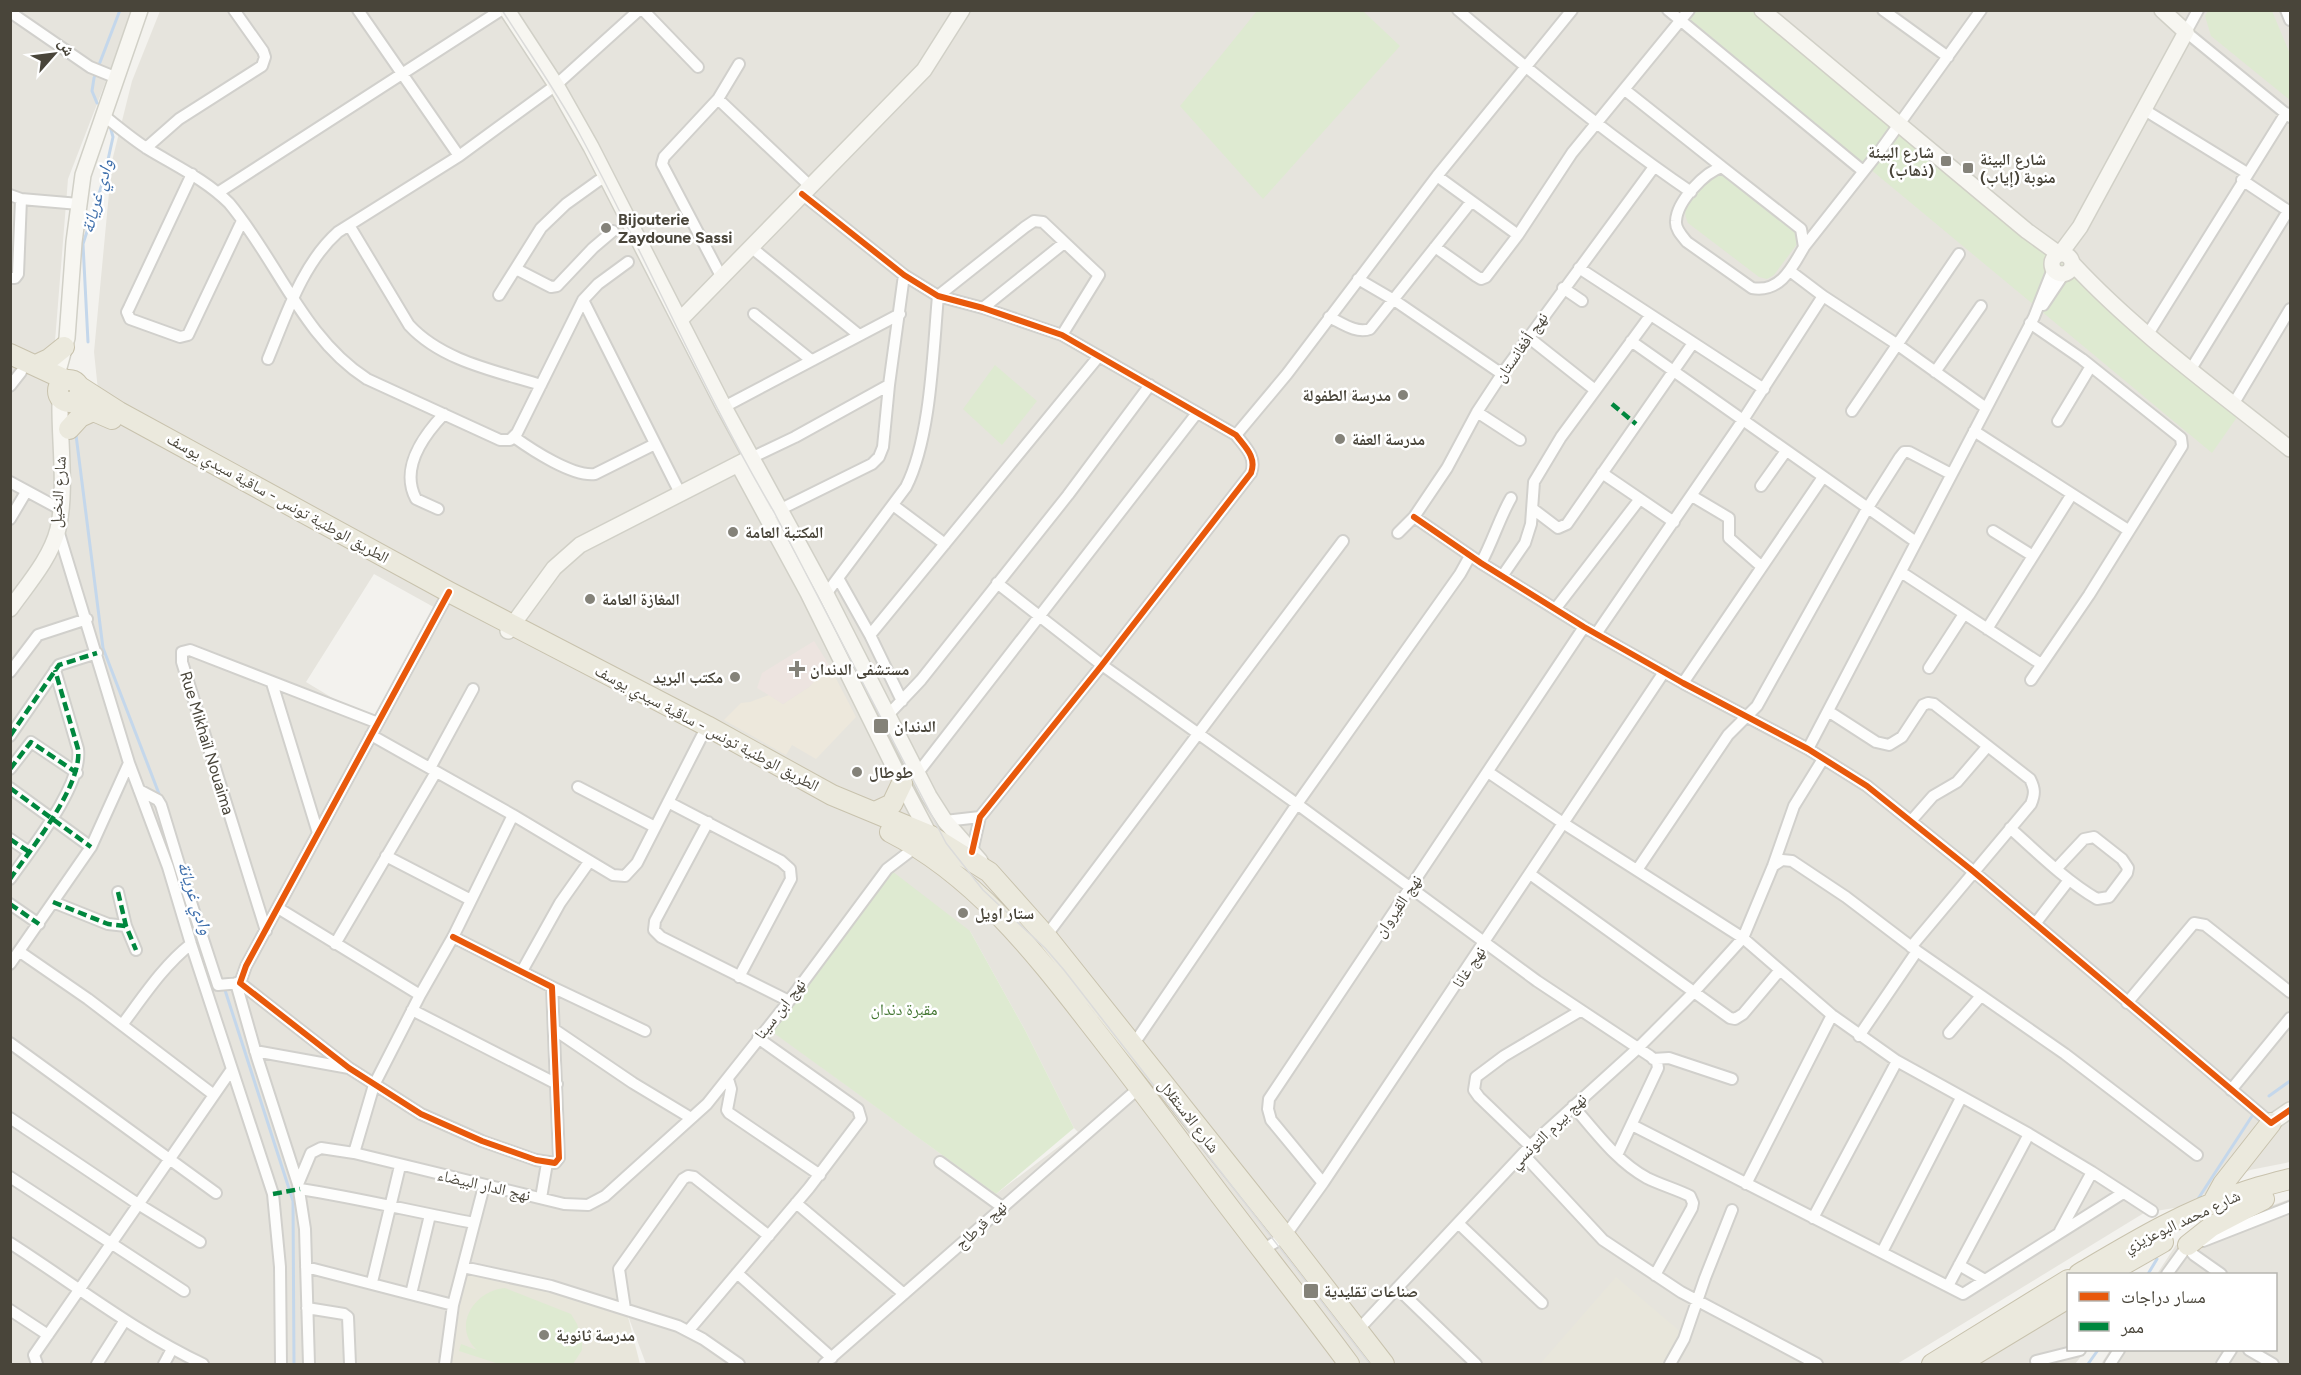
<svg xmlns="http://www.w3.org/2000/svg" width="2301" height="1375" viewBox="0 0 2301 1375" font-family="Figtree,'Noto Naskh Arabic',sans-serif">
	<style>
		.residential { fill: #e6e4dd; fill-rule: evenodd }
		.commercial { fill: #ede8dc }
		.education { fill: #e8e6db }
		.medical { fill: #ede4e0 }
		.green { fill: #deead1 }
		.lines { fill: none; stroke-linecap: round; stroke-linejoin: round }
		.stream { stroke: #c4d7eb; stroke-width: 3 }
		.street-casing { stroke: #d1d0cc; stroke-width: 14 }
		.secondary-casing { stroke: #d1d0c7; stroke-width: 18 }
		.highway-casing { stroke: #c8c2ad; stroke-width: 22 }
		.street { stroke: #fdfdfc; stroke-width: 10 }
		.secondary { stroke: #f7f6f1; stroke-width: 15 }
		.highway { stroke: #ebe9dd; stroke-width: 20 }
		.tram { stroke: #dbdbda; stroke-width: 1.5 }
		.quiet { stroke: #00873e; stroke-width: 4.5; stroke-dasharray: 9 4.5; stroke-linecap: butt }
		.cycleway-casing { stroke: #fff; stroke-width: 10 }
		.cycleway { stroke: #e8590c; stroke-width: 6 }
		.poi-dot { fill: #848279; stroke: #fff; stroke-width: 2 }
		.labels { text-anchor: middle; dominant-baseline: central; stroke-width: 5; stroke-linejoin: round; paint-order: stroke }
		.poi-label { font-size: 16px; font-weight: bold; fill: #49453a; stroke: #fff; text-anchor: start }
		.street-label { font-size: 16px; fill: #49453a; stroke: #fff }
		.park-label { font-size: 16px; fill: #437632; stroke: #fff }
		.water-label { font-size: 18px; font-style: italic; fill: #3d6eab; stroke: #fff }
	</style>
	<rect width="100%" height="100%" fill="#f3f2ee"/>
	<!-- residential -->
	<path class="residential" d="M10 11H133L68 179 51 391 101 419 94 352 112 161 132 81 160 11H2290V1162L2250 1170 2180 1207 2144 1213 1897 1364H646L624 1305 466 1271 450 1364H11ZM374 574 439 610 377 725 306 682ZM970 931 1025 1030 1074 1128 1078 1132 996 1194 772 1031Z
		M2290 1199V1364H2101L2110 1350H2276V1274H2157L2176 1245 2236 1218Z
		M2068 1305V1350H2086L2075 1364H1970Z"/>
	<!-- commercial -->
	<path class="commercial" d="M829 665 856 717 816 759 792 745 786 755 724 720 741 703 750 702 769 695 783 704 809 687Z"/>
	<!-- education -->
	<path class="education" d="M466 1271 625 1305 640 1364H450Z
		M1616 1277 1683 1334 1666 1364H1540Z"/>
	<!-- medical -->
	<path class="medical" d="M814 641 829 665 809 687 783 704 757 688 762 673Z"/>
	<!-- green -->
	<path class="green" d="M1257 11H1363L1400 46 1263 199 1180 106Z
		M1680 11H1760L2240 413 2212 453Z
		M2208 11H2272L2290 54V100L2211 36 2205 16Z
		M1719 172 1728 173 1795 226 1800 240 1774 275 1767 279 1759 277 1688 223C1686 218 1684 214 1686 209 1689 200 1711 175 1719 172Z
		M995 365 1037 401 1002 445 963 409Z
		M888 868 970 931 1025 1030 1074 1128 996 1194 771 1031Z
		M505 1288 571 1314 577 1324 582 1340V1350L573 1364H499L459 1351 461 1344 477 1350C451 1326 475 1290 505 1288Z"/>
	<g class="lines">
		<!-- stream -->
		<path class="stream" d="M97 103 92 91 94 78 120 10
			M88 342 83 244 104 178 113 137 110 126
			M76 435 103 648 161 799
			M186 870 208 938
			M224 987 293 1201 294 1364
			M2269 1096 2290 1081
			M2196 1202 2254 1113
			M2148 1274 2157 1259
			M2088 1364 2098 1350"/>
		<defs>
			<path id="street" d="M358 10 459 156
				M643 10 698 67
				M1458 10C1533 74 1610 137 1691 192
				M1668 10 1863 171
				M1883 10 1948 57
				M2198 10 2186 32 2290 117
				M2286 10 2290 20
				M10 12 90 67 117 78
				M1625 90 1722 167
				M718 99 810 186
				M2143 109 2247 173
				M103 115C117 126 132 139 148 149 176 166 206 180 229 203 277 260 303 338 367 379L500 440H510L517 433 583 300 598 284 628 262
				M146 148 179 119 262 66 265 57 263 51 234 10
				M1722 167 1801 229 1804 247C1792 268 1780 293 1752 288L1687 242C1682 236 1675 229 1676 221 1677 201 1705 172 1722 167Z
				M192 174 129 308 127 312 130 319 180 337 188 335 242 221
				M1437 176 1518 235
				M2242 180 2290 212
				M219 192 501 10
				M802 194 904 275 938 296 983 308 1062 335 1236 435C1245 447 1257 457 1251 473L1102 665 980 817 972 852
				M10 195 21 199 79 204
				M349 225 409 325C442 361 496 371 541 385
				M1435 247 1476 276 1481 279 1486 277 1518 235 1572 153 1689 10
				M1804 247 1882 148 1981 10
				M752 248 859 335
				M1579 268 1764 389
				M516 269 551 287 557 286 593 248 613 231
				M1790 271 1823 296 1898 345 1986 408
				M10 278H15L18 274 21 199
				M722 278 662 164 664 157 718 99 739 64
				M1358 279 1394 300 1502 374
				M1563 288 1582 301
				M499 295 541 228 566 204 598 181 606 177
				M583 300 680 493
				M2043 305 2063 275
				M983 308 1064 243
				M754 314 811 360
				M1329 317C1342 323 1356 334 1370 329L1471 202
				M2030 323 2082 359 2181 438 2182 446 2089 595 2031 680
				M2148 334 2286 113
				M1528 337 1595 390
				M1631 341 1916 542
				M268 359C286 316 302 264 338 232L459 156 556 85 639 10
				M2191 369 2288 211
				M1935 372 1981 306
				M10 386 21 372
				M2234 403 2290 309
				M724 407 900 314
				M1852 411 1959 254
				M1477 412 1520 440
				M2058 421 2091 366
				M1974 431 2128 530
				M1236 435 1287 374 1437 176 1572 10
				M514 437C532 450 573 477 595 474L655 444
				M751 458 795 437 889 385
				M1602 473 1674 522
				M10 482 60 509
				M1761 486 1786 451
				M1692 496 1729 518V538L1762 567
				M893 505 945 544
				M438 509 416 499C400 469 423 436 444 414
				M1533 509 1558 528 1567 524 1693 343
				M775 512 872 464 879 457 883 447 889 385 904 275
				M1414 517 1481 563 1584 627 1683 683 1808 749 1867 786 1974 872 2271 1123
				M10 519 26 492
				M1993 531 2033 556
				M1398 533 1414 517 1447 468 1477 412 1502 374 1654 167
				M1481 563C1493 541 1499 519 1511 498
				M1901 572 2041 664
				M1503 575 1525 543 1531 524 1534 482 1561 437 1650 316
				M838 578 870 635 902 701
				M997 583 1102 665 1297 804 1537 981 1650 1056 1657 1062 1658 1068 1617 1155
				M449 592 246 966 240 983 349 1068 421 1114 482 1141 536 1160 555 1163 559 1158 552 987 453 937
				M826 594 906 487C931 438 933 351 938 296L1025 227 1034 221 1043 222 1099 275 1062 335
				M1556 608 1639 500
				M1987 629 2072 494
				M1596 634 1743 420 1823 296
				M870 635 1099 356
				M1929 668 1964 614
				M10 672 38 635 87 619
				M272 683 318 833
				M1683 683 1823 477
				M1828 711 1876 742 1889 745 1902 737 1923 705 1928 703 1934 704 2030 779C2035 789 2035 794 2031 804L1911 947
				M887 716 921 680 1068 495 1150 385
				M371 735 513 815
				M10 736 59 665 97 653
				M1808 749 2034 317 2053 269
				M129 763 168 867 191 944 273 1194 280 1267 281 1364
				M430 768 473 689
				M10 769 31 742 77 773
				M1488 772 1563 823 1743 938 1832 1015 1897 1061 2029 1134 2092 1172 2152 1211
				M917 774 1197 413
				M578 787 655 827
				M10 788 91 847
				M139 790 158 800 161 805 186 887 218 985 240 983
				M668 802 781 861 790 869 791 879 739 977
				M945 821 980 817
				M1911 821 1933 796 1957 782 1987 747
				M708 822 655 921 654 930 661 937 789 1001
				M2010 828C2038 853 2065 880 2097 899L2109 897 2127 873 2128 868 2122 859 2094 837 2084 839 2056 869
				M10 839 29 852
				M386 856 471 900
				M1773 866 1782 860 1792 861 1846 897 1917 951 2065 1054 2197 1155
				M1637 870 1728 735 1757 706 1867 509 1900 457 1904 452H1909L1951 474
				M1530 874 1730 1018 1735 1019 1743 1014 1780 970
				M10 879C31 849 83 785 78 749L55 670
				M118 892 126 926 136 950
				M53 902 108 924 126 926
				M10 904 39 924
				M278 908 420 995
				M2035 924 2069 880
				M266 931 182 662V652L190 650 378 723
				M1046 936 1343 541
				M335 944 436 772
				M20 952 88 999 214 1095
				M10 964 91 847 129 763 58 530
				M522 971 560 903 589 862
				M236 983 257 1057 298 1184
				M552 987 645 1031
				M2127 1003 2194 923 2205 925 2290 992
				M412 1010 557 1084
				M122 1025C143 997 163 966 191 944
				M555 1030 633 1083 691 1118
				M1949 1033 1980 997
				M1859 1036 1917 951
				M10 1043 216 1193
				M1131 1048 1297 804 1460 574 1470 556
				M255 1051 349 1068
				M1653 1059 1669 1058 1732 1079
				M728 1079 731 1089 727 1110 729 1113 820 1175
				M2231 1090 2290 1018
				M1573 1106C1595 1131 1617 1162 1647 1178 1661 1185 1676 1189 1690 1196L1693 1203 1692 1208 1655 1275
				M10 1118 138 1204 200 1242
				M1632 1125 1963 1294 2123 1193
				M1530 1146 1479 1097 1474 1090 1476 1077 1504 1056 1580 1011
				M354 1153 374 1085 420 995 453 937 513 815 613 875 625 876 637 863 707 726
				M1523 1154 1603 1240 1681 1292 1817 1364
				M940 1162 1002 1207
				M10 1177 184 1291
				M1323 1183 1271 1120 1268 1109 1269 1099 1584 627
				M1746 1184 1832 1015
				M300 1189C358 1198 415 1212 474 1223
				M541 1198 547 1163
				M796 1203 904 1294
				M1813 1218 1897 1061
				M1458 1223 1542 1303
				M2060 1231 2092 1172
				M2203 1241 2290 1207
				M10 1243C74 1284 135 1332 203 1364
				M2188 1248 2194 1255 2221 1274
				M1261 1251 1285 1236 1323 1183 1664 672
				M1882 1252 1961 1098
				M1959 1265 1985 1280
				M306 1267 453 1305 445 1364
				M463 1267 551 1286 678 1326 703 1339 739 1364
				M737 1273 832 1358
				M2167 1274 2188 1245
				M372 1282 400 1166
				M1948 1286 2029 1134
				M1397 1288 1476 1364
				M411 1294 430 1215
				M453 1305 484 1186
				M307 1308 344 1314 348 1317 350 1364
				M625 1309 619 1269 683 1179 688 1176 694 1177 769 1236
				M10 1310 48 1335
				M689 1330 809 1188 861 1119 858 1109 758 1038
				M1358 1330 1530 1146 1637 1049 1694 992 1743 938 1773 866 1794 806 1823 759
				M2249 1350 2273 1364
				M2036 1361 2080 1350
				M37 1364 34 1355 232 1069
				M97 1364 125 1320
				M164 1364 172 1349
				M309 1364 305 1229 298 1184 311 1153 321 1148 354 1153 564 1204 588 1205 605 1196 707 1104 789 1001 887 869 917 846
				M824 1364 1140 1087
				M1670 1364 1684 1339 1705 1278 1732 1210
				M2110 1364 2119 1350
				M2222 1364 2231 1350"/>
			<path id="secondary" d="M507 10 556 85 591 147 724 407 826 594 929 796 945 821 980 861
				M1762 10 2027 231 2059 254
				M2052 264a10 10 0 1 1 20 0a10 10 0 1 1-20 0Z
				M2060 254 2080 227 2186 32 2162 10
				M2073 264C2136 332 2218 391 2290 449
				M680 320 924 70 962 10
				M59 385 57 375 67 338 74 242 83 175 140 10
				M738 464 808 593 902 783 932 840
				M10 609C27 585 51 558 58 529 67 491 59 439 60 399
				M508 631 554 568 580 545 746 460
				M2271 1123 2290 1110"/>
			<path id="highway" d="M10 354 66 380
				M36 365 49 359 64 347
				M58 391a11 11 0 1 1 22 0a11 11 0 1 1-22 0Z
				M80 387 119 412 449 592 707 726 832 795 931 836 989 872 1046 936 1285 1236 1384 1364
				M73 402 112 419
				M69 429 80 417 93 411
				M875 812 892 804 902 783
				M890 832C973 874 1032 949 1088 1021 1124 1067 1158 1112 1193 1159 1244 1228 1298 1295 1349 1364
				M2212 1204 2223 1184 2271 1123
				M2188 1245 2212 1226 2264 1199
				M2079 1274C2130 1244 2184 1211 2241 1193 2257 1187 2274 1183 2290 1179
				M2107 1274 2163 1242
				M1932 1364 2068 1280
				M1959 1364 2068 1298"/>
		</defs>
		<!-- street casing -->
		<use href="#street" class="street-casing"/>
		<!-- secondary casing -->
		<use href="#secondary" class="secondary-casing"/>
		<!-- highway casing -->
		<use href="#highway" class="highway-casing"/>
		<!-- street -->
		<use href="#street" class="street"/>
		<!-- secondary -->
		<use href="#secondary" class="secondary"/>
		<!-- highway -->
		<use href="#highway" class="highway"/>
		<!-- tram -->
		<path class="tram" d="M502 10C528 51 556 91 579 133 647 258 702 390 774 512L946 843 983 890 1045 948 1064 970 1370 1364"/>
		<!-- quiet -->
		<path class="quiet" d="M1612 404 1636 424
			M10 736 59 665 97 653
			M10 769 31 742 77 773
			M10 788 91 847
			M10 839 29 852
			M10 879C31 849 83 785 78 749L55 670
			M118 892 126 926 136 950
			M53 902 108 924 126 926
			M10 904 39 924
			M273 1194 300 1189"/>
		<defs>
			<path id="cycleway" d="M802 194 904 275 938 296 983 308 1062 335 1236 435C1245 447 1257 457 1251 473L1102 665 980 817 972 852
				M1414 517 1481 563 1584 627 1683 683 1808 749 1867 786 1974 872 2271 1123 2290 1110
				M449 592 246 966 240 983 349 1068 421 1114 482 1141 536 1160 555 1163 559 1158 552 987 453 937"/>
		</defs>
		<!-- cycleway casing -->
		<use href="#cycleway" class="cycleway-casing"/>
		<!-- cycleway -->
		<use href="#cycleway" class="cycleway"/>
	</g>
	<!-- markers -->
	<g class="poi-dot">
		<rect x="1940" y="155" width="12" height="12" rx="3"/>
		<rect x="1962" y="162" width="12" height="12" rx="3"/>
		<circle cx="606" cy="228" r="6"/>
		<circle cx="1403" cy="395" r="6"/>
		<circle cx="1340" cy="439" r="6"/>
		<circle cx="733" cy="532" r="6"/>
		<circle cx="590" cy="599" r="6"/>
		<path d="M794 660h6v6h6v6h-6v6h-6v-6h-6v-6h6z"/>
		<circle cx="735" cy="677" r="6"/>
		<rect x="873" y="718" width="16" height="16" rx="3"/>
		<circle cx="857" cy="772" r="6"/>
		<circle cx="963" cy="913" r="6"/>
		<rect x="1303" y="1283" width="16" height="16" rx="3"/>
		<circle cx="544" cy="1335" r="6"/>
	</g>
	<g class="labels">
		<!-- poi labels -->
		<g class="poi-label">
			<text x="1934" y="152" text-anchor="end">شارع البيئة<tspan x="1934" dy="18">(ذهاب)</tspan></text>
			<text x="1980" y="159">شارع البيئة<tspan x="1980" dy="18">منوبة (إياب)</tspan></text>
			<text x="618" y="219">Bijouterie<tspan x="618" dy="18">Zaydoune Sassi</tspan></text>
			<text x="1391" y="395" text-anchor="end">مدرسة الطفولة</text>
			<text x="1352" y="439">مدرسة العفة</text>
			<text x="745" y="532">المكتبة العامة</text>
			<text x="602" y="599">المغازة العامة</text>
			<text x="810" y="669">مستشفى الدندان</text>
			<text x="723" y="677" text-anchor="end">مكتب البريد</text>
			<text x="894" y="726">الدندان</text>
			<text x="869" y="772">طوطال</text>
			<text x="975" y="913">ستار اويل</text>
			<text x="1324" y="1291">صناعات تقليدية</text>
			<text x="556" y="1335">مدرسة ثانوية</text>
		</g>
		<!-- street labels -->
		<g class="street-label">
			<text transform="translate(1521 347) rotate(-55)">نهج أفغانستان</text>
			<text transform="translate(58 492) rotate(-86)">شارع النخيل</text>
			<text transform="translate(278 498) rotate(29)">الطريق الوطنية تونس - ساقية سيدي يوسف</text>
			<text transform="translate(707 728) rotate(28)">الطريق الوطنية تونس - ساقية سيدي يوسف</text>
			<text transform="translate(207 743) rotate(73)">Rue Mikhaïl Nouaima</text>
			<text transform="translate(1398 906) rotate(-56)">نهج القيروان</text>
			<text transform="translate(1469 967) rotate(-56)">نهج غانا</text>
			<text transform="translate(780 1009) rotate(-52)">نهج ابن سينا</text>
			<text transform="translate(1189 1116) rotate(52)">شارع الاستقلال</text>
			<text transform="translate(1548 1131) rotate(-44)">نهج بيرم التونسي</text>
			<text transform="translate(484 1185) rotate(13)">نهج الدار البيضاء</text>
			<text transform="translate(2182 1221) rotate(-25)">شارع محمد البوعزيزي</text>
			<text transform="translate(981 1225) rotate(-42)">نهج قرطاج</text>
		</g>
		<!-- park labels -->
		<g class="park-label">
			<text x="904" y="1009">مقبرة دندان</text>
		</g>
		<!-- water labels -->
		<g class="water-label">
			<text transform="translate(97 196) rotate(-74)">وادي غريانة</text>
			<text transform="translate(195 898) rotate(72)">وادي غريانة</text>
		</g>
	</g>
	<!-- border -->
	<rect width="2301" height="1375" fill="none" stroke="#49453a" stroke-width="24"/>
	<!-- legend -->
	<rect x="2067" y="1273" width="210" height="78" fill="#ffffff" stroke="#b6b5b0" stroke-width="1.5"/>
	<rect x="2079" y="1292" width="30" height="9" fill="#e8590c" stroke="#b6b5b0" stroke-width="1.5"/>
	<text x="2121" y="1303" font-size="18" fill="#49453a">مسار دراجات</text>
	<rect x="2079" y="1322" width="30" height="9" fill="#00873e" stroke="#b6b5b0" stroke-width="1.5"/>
	<text x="2121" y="1333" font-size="18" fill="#49453a">ممر</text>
	<!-- north arrow -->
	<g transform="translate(54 54) rotate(62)" stroke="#ffffff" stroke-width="4.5" paint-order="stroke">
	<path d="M0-4.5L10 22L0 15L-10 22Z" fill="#49453a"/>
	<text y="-9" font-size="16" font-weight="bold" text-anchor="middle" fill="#49453a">ش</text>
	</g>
</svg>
